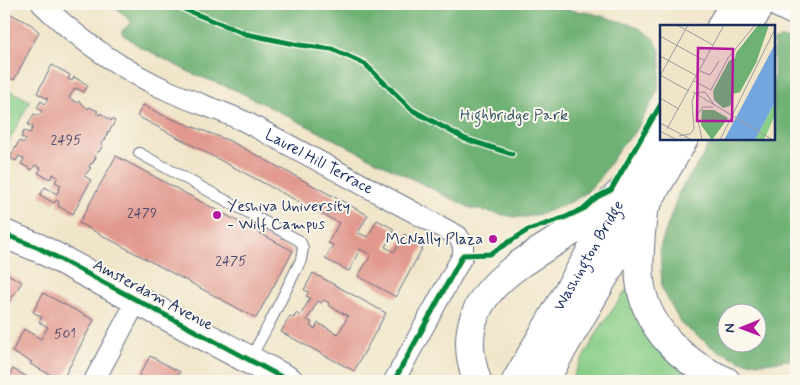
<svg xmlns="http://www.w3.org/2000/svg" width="800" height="385" viewBox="0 0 800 385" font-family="Mynerve,sans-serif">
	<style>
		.green { fill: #89ce88; stroke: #527e73 }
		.forest { fill: #6eb174; stroke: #447069; fill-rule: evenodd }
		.building { fill: #e1988e; fill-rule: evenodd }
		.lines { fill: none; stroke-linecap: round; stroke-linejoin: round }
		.service-casing { stroke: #666f83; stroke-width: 12 }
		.minor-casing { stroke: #666f83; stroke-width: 22 }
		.secondary-casing { stroke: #666f83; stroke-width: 30 }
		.primary-casing { stroke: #666f83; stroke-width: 30 }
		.motorway-casing { stroke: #666f83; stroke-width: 30 }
		.service { stroke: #fff; stroke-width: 10 }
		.minor { stroke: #fff; stroke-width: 20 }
		.secondary { stroke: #fff; stroke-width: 28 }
		.primary { stroke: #fff; stroke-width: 28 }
		.motorway { stroke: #fff; stroke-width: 28 }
		.cycleway-casing { stroke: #fbf7ec; stroke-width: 8 }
		.cycleway { stroke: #00873e; stroke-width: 5 }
		.poi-dot { fill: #b5179e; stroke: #fbf7ec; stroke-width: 2 }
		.labels { text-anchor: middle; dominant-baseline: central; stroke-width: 4; stroke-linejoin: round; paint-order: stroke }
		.number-label { font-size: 14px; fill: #4c496a }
		.park-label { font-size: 16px; fill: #365768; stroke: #fbf7ec }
		.street-label { font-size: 16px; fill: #1b2f5e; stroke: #fbf7ec }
		.poi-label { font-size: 16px; fill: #1b2f5e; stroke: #fbf7ec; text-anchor: start }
		.inset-road { fill: none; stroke: #9b9c9e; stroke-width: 1 }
		.view { fill: #b5179e; fill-opacity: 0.15; stroke: #b5179e; stroke-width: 2.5 }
		.inset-edge { fill: none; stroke: #1b2f5e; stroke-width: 2.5 }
	</style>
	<rect width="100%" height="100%" fill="#fbf7ec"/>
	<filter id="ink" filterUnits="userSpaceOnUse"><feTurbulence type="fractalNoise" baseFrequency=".02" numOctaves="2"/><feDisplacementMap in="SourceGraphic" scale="10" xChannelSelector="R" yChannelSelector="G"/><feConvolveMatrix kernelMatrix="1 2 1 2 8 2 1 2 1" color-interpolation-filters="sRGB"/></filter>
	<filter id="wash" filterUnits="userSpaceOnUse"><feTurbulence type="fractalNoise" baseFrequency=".0096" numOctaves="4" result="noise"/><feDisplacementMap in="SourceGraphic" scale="20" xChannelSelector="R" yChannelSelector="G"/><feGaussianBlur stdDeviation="1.12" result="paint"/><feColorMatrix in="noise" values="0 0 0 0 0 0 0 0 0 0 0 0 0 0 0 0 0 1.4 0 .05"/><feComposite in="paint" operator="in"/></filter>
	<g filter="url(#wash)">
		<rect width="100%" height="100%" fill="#f0e5c9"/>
		<!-- green -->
		<path class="green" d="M4 87 30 101 4 151Z
			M627 289 631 302 697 381H570L600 328Z"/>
		<!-- forest -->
		<path class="forest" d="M112 4H528L591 13 636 26 653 38 660 51 661 67 657 92 636 131 621 147 599 179 587 192 573 201 544 213 526 217H514L471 208 448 197 238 91 191 73 137 45 121 32 132 22Z
			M779 39 796 40V359L764 363 744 362 716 350 681 324 662 288 660 247 679 192 703 156 711 139H774V41ZM728 312H758V342H728Z"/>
		<g id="blocks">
			<!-- building -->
			<path class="building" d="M4 4H8L5 11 32 25 39 32 14 80 4 75Z
				M52 65 70 75 68 79 72 81 74 77 88 85 84 92 75 88 69 98 78 103 79 101 88 109 89 107 98 111 96 113 100 115 101 113 111 121 112 119 115 121 109 132 108 131 105 141 103 140 101 144 103 145 99 152H97L95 156 96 157 92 164 91 163 89 167 91 168 84 176 91 180 73 214 58 206 59 202 56 200 54 203 40 195 45 187 57 194 61 185 55 182 58 177 53 174 50 179 38 173 41 168 35 165 32 170 21 164 24 159 19 156 16 161 10 158 19 141 24 143 26 139 21 137 24 131 30 133 33 127 28 125 34 114 39 116 42 111 37 108 41 101 45 104 48 99 37 93Z
				M143 105 165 116 230 141 368 215 358 233 368 237 377 220 394 229 385 247 395 252 404 234 424 245 396 297 358 276 371 255 360 249 349 271 325 259 333 245 328 243 339 223 137 116Z
				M116 156 293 251 256 318 79 223Z
				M4 272 22 282 4 310Z
				M313 273 386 313 354 371 281 332 290 316 294 318 296 313 300 316 310 298 306 296 309 292 304 290ZM324 300 329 303 328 305 348 316 338 334 318 323 315 329 310 326 312 322 307 320 318 301 321 303Z
				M43 293 94 320 62 381 30 364 32 362 12 352 24 329 41 339 48 327 39 322 42 317 33 312Z
				M150 356 180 372 175 381H136Z
				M13 369 35 381H6Z"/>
		</g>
	</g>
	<g filter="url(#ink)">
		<use href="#blocks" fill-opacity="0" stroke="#666f83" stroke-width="1"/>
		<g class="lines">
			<defs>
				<path id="service" d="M139 153 300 241 303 248 301 260 269 324 250 359"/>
				<g id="minor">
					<path id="s1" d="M42 4C79 40 124 71 171 92 196 103 222 111 246 122L458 236 463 245V255L394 381"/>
					<path d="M94 381 137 300"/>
				</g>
				<path id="secondary" d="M4 234 39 248 289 381"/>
				<g id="primary">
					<path d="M721 26 734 4"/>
					<path d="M748 26 761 4"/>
					<path id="s2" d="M516 381 661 130"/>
					<path d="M544 381 684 139"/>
				</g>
				<path id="motorway" d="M780 4 796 12
					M643 211C641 234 638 258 640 280 645 328 684 364 726 381
					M477 381C446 292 523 264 583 224 601 212 617 195 633 181"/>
			</defs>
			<!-- service casing -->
			<use href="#service" class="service-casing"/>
			<!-- minor casing -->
			<use href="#minor" class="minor-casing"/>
			<!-- secondary casing -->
			<use href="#secondary" class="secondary-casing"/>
			<!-- primary casing -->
			<use href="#primary" class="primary-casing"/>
			<!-- motorway casing -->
			<use href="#motorway" class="motorway-casing"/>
			<!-- service -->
			<use href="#service" class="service"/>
			<!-- minor -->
			<use href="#minor" class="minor"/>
			<!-- secondary -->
			<use href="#secondary" class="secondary"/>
			<!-- primary -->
			<use href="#primary" class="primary"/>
			<!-- motorway -->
			<use href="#motorway" class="motorway"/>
			<defs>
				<path id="cycleway" d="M175 4 186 10 246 34 299 45 332 49 365 64 412 110 465 139 512 154
					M4 234 39 248 289 381
					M394 381 463 255 490 254 528 230 566 217 585 208 597 197 611 190 661 104"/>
			</defs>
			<!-- cycleway casing -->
			<use href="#cycleway" class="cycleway-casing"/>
			<!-- cycleway -->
			<use href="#cycleway" class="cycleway"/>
		</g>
	</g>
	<!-- markers -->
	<g class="poi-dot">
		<circle cx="217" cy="215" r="5"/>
		<circle cx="493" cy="239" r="5"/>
	</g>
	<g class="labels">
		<!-- number labels -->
		<g class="number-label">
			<text x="66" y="140">2495</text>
			<text x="142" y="213">2479</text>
			<text x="231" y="261">2475</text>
			<text x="65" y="334">501</text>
		</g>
		<!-- park labels -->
		<g class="park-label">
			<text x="514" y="115">Highbridge Park</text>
		</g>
		<!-- street labels -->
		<g class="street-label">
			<text stroke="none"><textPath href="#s1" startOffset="321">Laurel Hill Terrace</textPath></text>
			<text stroke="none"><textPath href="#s2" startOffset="145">Washington Bridge</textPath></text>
			<text transform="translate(153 295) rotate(28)">Amsterdam Avenue</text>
		</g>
		<!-- poi labels -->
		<g class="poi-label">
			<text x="227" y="206">Yeshiva University<tspan x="227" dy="18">- Wilf Campus</tspan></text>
			<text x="483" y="239" text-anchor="end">McNally Plaza</text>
		</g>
	</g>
	<!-- overview -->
	<g transform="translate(660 25)">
		<rect width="115" height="115" fill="#f0e5c9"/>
		<path d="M115 77V90L104 115H95Z" fill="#89ce88"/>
		<path d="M98 0H109L96 38 80 67 73 69 70 81 63 83 54 75 53 66 69 36 75 33 76 28ZM42 85H54L68 93 52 115 41 100Z" fill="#6eb174"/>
		<path d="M115 19V77L95 115H64Z" fill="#71a6de"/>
		<path class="inset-road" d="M17 0 53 20M0 11 45 36M0 31 37 51M40 46 50 50 59 36M0 50 29 66M0 51 28 0M34 56 51 65 68 33 95 0M33 67 113 115M0 73 19 84M0 98 32 115M7 104 64 0M0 106 17 115M19 111 30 109 34 104 32 76 35 68 45 67 55 81M42 115 37 90 43 82H53M60 115 115 4"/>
		<path class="view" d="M38 23 73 24 72 96H37Z"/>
		<rect width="115" height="115" class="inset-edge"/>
	</g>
	<!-- margin -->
	<rect width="800" height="385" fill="none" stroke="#fbf7ec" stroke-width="20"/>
	<!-- north arrow -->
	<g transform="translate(742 328) rotate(269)"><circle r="24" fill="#fbf7ec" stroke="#a1a7b3"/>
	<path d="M0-4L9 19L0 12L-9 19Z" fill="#b5179e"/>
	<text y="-8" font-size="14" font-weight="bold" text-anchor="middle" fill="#1b2f5e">N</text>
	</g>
</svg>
